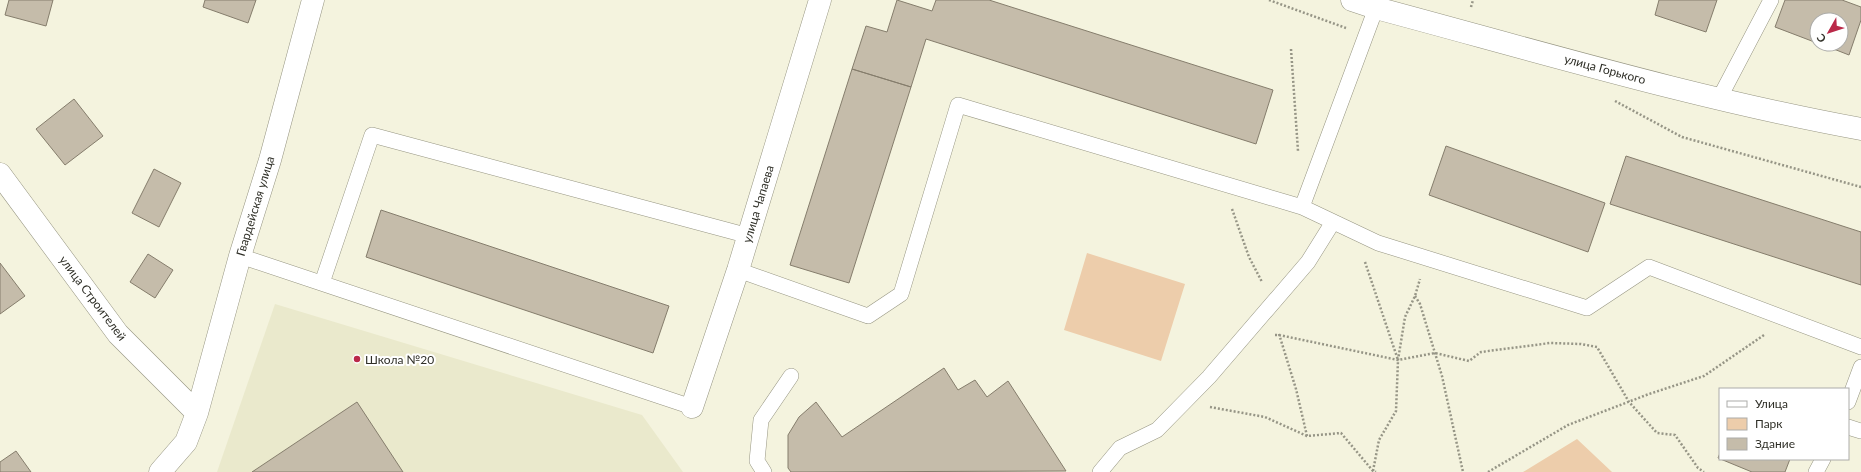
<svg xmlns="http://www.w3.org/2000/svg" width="1861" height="472" viewBox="0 0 1861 472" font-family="Lato,sans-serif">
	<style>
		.built { fill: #eae9cc }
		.green { fill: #edcdab }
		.building { fill: #c5bcaa; stroke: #857d6c }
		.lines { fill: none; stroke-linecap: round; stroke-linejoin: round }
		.service-casing { stroke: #969582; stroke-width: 16 }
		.minor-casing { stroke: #969582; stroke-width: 23 }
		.secondary-casing { stroke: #969582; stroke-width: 23 }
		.path { stroke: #969586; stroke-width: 2.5; stroke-dasharray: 2 2; stroke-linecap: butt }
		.service { stroke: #fff; stroke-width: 15 }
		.minor { stroke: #fff; stroke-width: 22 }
		.secondary { stroke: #fff; stroke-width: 22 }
		.poi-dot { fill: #ba2949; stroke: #fff; stroke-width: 1.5 }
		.labels { text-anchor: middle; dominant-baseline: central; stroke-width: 4; stroke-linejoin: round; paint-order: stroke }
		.street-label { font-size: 12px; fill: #2f2f27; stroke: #fff }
		.poi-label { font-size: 12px; fill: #2f2f27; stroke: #fff; text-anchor: start }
	</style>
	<rect width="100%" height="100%" fill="#f4f3de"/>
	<!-- built -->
	<path class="built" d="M275 304 642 415 683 472H217Z"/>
	<!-- green -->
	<path class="green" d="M1087 253 1185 284 1161 361 1064 330Z
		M1577 439 1612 472H1523Z"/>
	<!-- building -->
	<path class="building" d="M9 0H53L46 26 5 15Z
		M205 0H256L248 23 203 7Z
		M897 0 932 11 936 0H989L1273 90 1256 144 926 39 911 87 852 69 866 26 887 32Z
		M1659 0H1717L1706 32 1655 15Z
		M1785 0H1842L1861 7V20L1849 55 1821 44H1841V20H1817V43L1775 27Z
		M852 69 911 87 849 283 790 265Z
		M74 99 103 136 65 165 36 129Z
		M1446 146 1605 203 1588 252 1429 195Z
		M1626 156 1861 232V285L1610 204Z
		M154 169 181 183 159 227 132 213Z
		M381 210 669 306 653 353 366 257Z
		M148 254 173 270 155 298 130 282Z
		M0 263 25 296 0 314Z
		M944 368 958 390 975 380 987 397 1008 381 1066 471 791 472 788 468V435L799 417 816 402 842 437Z
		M357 402 403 472H252Z
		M16 451 31 472H0V462Z
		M1720 453V459H1790L1785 472H1752L1718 458Z"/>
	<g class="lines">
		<defs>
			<path id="service" d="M1376 8 1302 207 1378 243 1587 308 1649 267 1861 347
				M1719 99 1771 0
				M240 256 692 407
				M738 270 868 316 901 294 958 105 1302 207
				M322 283 372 135 749 236
				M1848 402 1861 367
				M1848 427 1861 431
				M764 472 757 461 761 420 791 376
				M1100 472 1120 448 1157 430 1209 377 1308 262 1333 222
				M1816 472 1823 459"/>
			<path id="minor" d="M0 174 118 334 197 413
				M692 407 738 270 820 0
				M160 472 186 442 197 413 240 256 270 160 313 0"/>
			<path id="secondary" d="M1352 0 1376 8C1537 51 1697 99 1861 129"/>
		</defs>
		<!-- service casing -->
		<use href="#service" class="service-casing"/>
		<!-- minor casing -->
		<use href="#minor" class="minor-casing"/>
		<!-- secondary casing -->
		<use href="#secondary" class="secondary-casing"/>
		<!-- path -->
		<path class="path" d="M1269 0 1346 28
			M1471 7 1473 0
			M1291 49 1298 151
			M1615 101 1682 137 1861 187
			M1232 209 1249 257 1262 282
			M1365 262 1398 360
			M1415 296 1420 304 1442 376 1463 472
			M1279 334 1296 389 1307 436
			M1275 335H1279L1398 360 1435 353 1469 361 1481 352 1550 343 1581 344 1597 347 1629 402 1657 433 1675 435 1698 468 1704 472
			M1210 407 1265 417 1307 436 1341 433 1373 471 1376 472
			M1373 471 1379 440 1396 411 1398 360 1405 317 1415 296 1420 279
			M1488 472 1568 425 1649 394 1704 376 1764 335"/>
		<!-- service -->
		<use href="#service" class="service"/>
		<!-- minor -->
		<use href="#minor" class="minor"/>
		<!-- secondary -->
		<use href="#secondary" class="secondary"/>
	</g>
	<!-- markers -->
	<circle class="poi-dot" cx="357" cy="359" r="4"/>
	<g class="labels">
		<!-- street labels -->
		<g class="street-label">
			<text transform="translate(1605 69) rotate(15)">улица Горького</text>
			<text transform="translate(758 204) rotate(-73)">улица Чапаева</text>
			<text transform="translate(255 206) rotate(-73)">Гвардейская улица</text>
			<text transform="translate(93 298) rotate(53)">улица Строителей</text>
		</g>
		<!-- poi labels -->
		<g class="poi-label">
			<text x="365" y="359">Школа №20</text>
		</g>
	</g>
	<!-- legend -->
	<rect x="1719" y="388" width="130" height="72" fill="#ffffff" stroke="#acaca9"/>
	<rect x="1727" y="401" width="20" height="6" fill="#ffffff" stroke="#acaca9"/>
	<text x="1755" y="408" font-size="12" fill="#2f2f27">Улица</text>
	<rect x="1727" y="418" width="20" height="12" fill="#edcdab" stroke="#acaca9"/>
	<text x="1755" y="428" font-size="12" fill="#2f2f27">Парк</text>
	<rect x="1727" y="438" width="20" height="12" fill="#c5bcaa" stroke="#acaca9"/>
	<text x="1755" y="448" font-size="12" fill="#2f2f27">Здание</text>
	<!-- north arrow -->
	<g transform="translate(1829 32) rotate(231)"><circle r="19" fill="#ffffff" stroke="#acaca9"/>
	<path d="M0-3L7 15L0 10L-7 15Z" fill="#ba2949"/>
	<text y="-6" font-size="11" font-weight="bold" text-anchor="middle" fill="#2f2f27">С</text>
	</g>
</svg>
